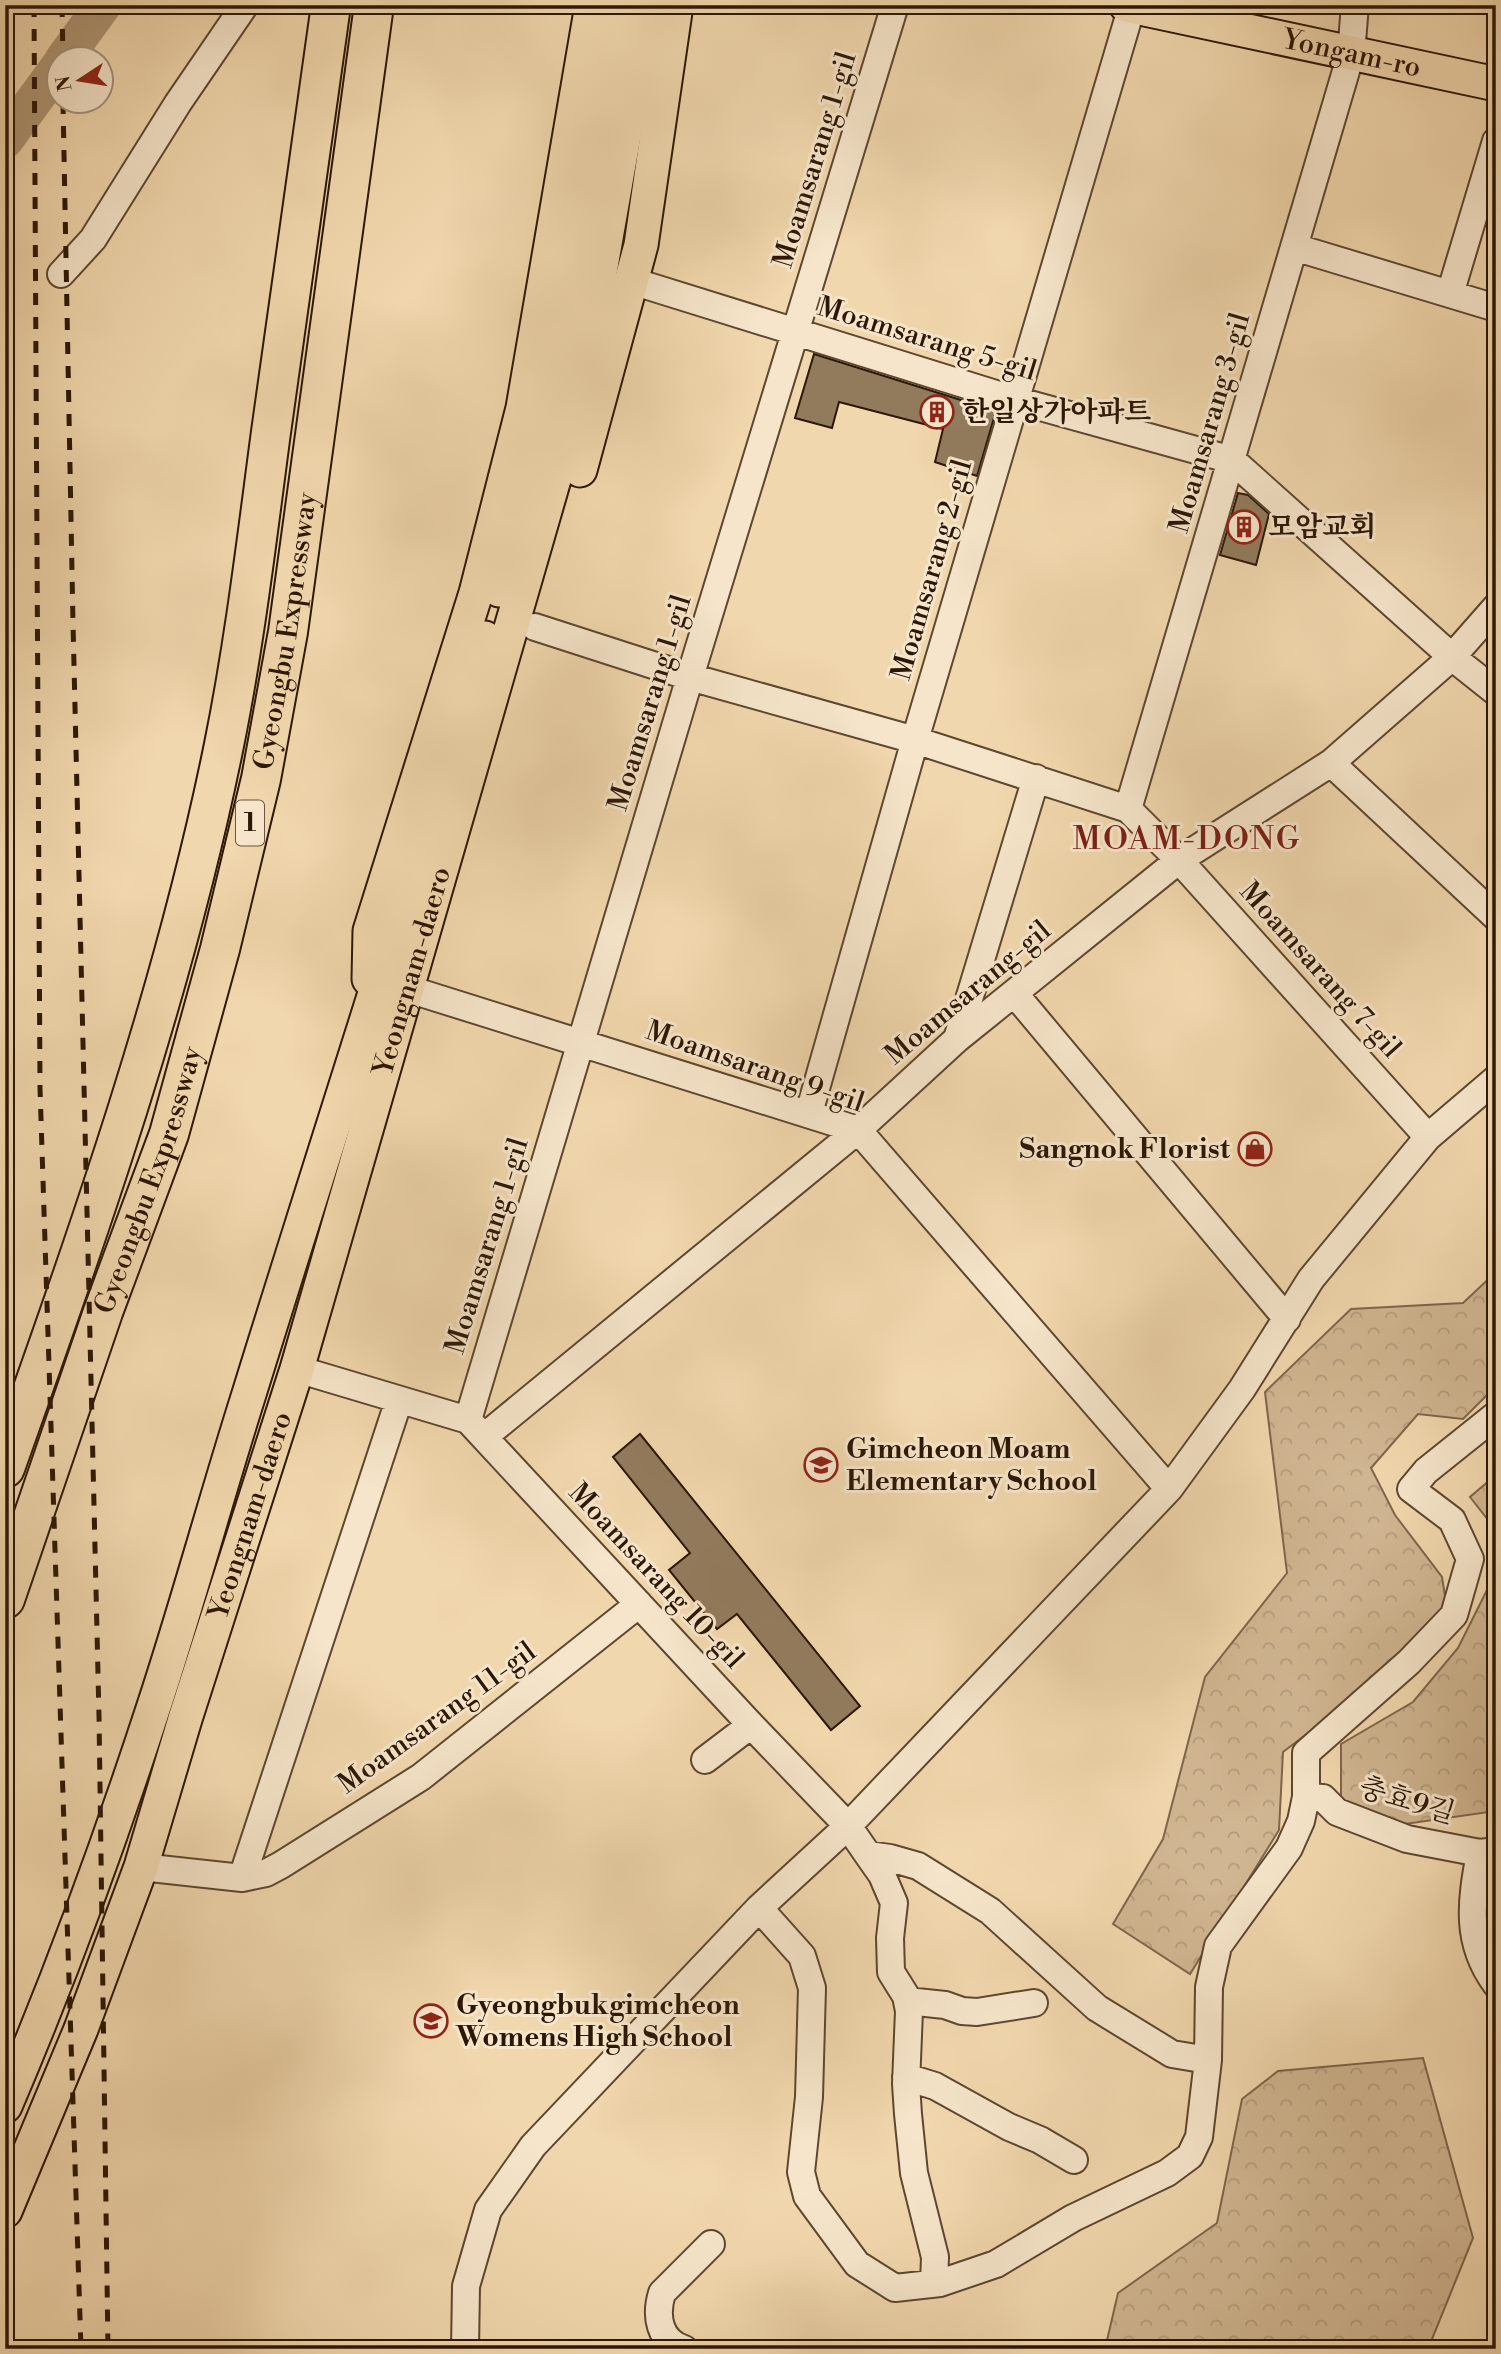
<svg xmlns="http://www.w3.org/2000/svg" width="1501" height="2354" viewBox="0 0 1501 2354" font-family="'Libre Bodoni','Noto Serif KR',serif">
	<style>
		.forest { fill: url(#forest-crowns); stroke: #7e664c; stroke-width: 2 }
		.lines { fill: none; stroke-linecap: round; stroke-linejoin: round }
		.river { stroke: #ae9674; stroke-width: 37 }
		.building { fill: #927b5d; stroke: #2c1706; stroke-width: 2 }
		.minor-casing { stroke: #5d4730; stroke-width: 30 }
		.major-casing { stroke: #2c1706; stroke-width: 37 }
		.highway-casing { stroke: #2c1706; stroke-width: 42 }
		.minor { stroke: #f6e5ca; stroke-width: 26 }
		.major { stroke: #f1d7ad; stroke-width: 33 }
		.highway { stroke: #f1d7ad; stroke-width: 38 }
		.rail { stroke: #2c1706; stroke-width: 5; stroke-dasharray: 12 12; stroke-linecap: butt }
		.labels { text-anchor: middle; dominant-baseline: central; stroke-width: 6; stroke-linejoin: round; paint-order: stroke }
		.shield { fill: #f6e5ca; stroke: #695541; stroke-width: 2 }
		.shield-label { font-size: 26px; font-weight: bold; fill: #2c1706 }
		.street-label { font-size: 28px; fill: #2c1706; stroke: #f6e5ca }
		.poi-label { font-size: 28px; font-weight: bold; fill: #2c1706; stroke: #f6e5ca; text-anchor: start }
		.quarter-label { font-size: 32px; letter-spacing: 2px; fill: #7a1f14; stroke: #f6e5ca }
	</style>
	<defs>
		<pattern id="forest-crowns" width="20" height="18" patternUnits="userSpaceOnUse" patternTransform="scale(1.75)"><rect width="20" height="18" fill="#d0b691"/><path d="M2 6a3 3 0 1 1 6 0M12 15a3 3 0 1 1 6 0" fill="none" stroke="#b39c7c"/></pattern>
	</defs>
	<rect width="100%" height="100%" fill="#f1d7ad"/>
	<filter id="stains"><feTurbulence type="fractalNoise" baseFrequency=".00286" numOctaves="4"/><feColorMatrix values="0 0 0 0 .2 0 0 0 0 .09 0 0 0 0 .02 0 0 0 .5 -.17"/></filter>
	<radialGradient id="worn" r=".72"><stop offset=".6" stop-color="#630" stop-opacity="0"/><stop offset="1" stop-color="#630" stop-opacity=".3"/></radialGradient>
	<!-- forest -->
	<path class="forest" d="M1496 1272V1386L1463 1419 1418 1414 1371 1468 1395 1515 1442 1577 1448 1615 1381 1678 1283 1752 1279 1830 1190 1974 1113 1924 1163 1839 1205 1677 1287 1573 1265 1392 1351 1309 1463 1303Z
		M1496 1475V1550L1488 1520 1470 1497Z
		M1496 1572V1811L1391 1826 1341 1806V1744L1413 1702 1458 1648Z
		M1423 2058 1473 2238 1428 2349H1105L1118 2293 1217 2223 1242 2099 1278 2071Z"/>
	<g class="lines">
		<!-- river -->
		<path class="river" d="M63 60 103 5
			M5 140 60 65"/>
	</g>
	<!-- building -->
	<path class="building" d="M814 354 996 411 977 476 935 462 943 429 839 402 832 428 795 418Z
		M1238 493 1248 495 1269 514 1256 565 1220 555Z
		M640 1434 860 1706 831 1730 737 1614 717 1629 669 1570 690 1553 613 1457Z"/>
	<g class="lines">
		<defs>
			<path id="minor" d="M1294 247 1496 308
				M61 274 93 239 178 103 245 5
				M632 281 1015 400 1232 460 1452 657 1496 692
				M1450 294 1496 141
				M535 627 690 677 915 740 1128 809 1179 860 1428 1137
				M1331 763 1496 917
				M1128 809 1351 54 1355 5
				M421 993 858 1130 1169 1489
				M1014 993 1287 1319
				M957 1039 1036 778
				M809 1113 915 740 1132 6
				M297 1369 468 1420 751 1725 848 1826 868 1855 882 1875 894 1903 890 1938 891 1972 906 1996 909 2011 906 2084 908 2114 914 2173 935 2257 934 2283
				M468 1420 690 677 895 5
				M485 1436 858 1130 957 1039 1179 860 1331 763 1452 657 1496 607
				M705 1760 751 1725
				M1306 1797 1323 1798 1337 1812 1407 1839 1480 1853 1496 1851
				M1480 1853C1471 1902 1465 1942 1496 1984
				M868 1855 890 1858 918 1866 990 1911 1097 2008 1172 2054 1208 2060 1209 1987 1218 1946 1289 1848 1301 1821 1306 1797V1753L1409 1662 1454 1615 1470 1559 1452 1520 1411 1489 1426 1471 1496 1415
				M141 1867 242 1878 266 1873 281 1865 421 1777 639 1604
				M242 1878 399 1400
				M759 1908 802 1956 812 1988 809 2097 801 2172 807 2196 857 2264 895 2288 940 2283 996 2264 1073 2218 1167 2173 1190 2156 1199 2137 1208 2060
				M907 2001 945 2005 962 2011 977 2012 1034 2003
				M906 2077 935 2086 1009 2127 1040 2140 1074 2160
				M465 2349 466 2286 488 2210 533 2146 759 1908 848 1826 1169 1489 1242 1389 1311 1279 1428 1137 1496 1079
				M684 2349C659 2341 655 2316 662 2293L711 2244"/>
			<g id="major">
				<path id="s1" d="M1126 5 1496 84"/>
				<path d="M580 470 641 245 676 5"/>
				<path d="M499 590C556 399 588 201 620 5"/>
				<path d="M369 979 370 931 476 593 523 408 592 5"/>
				<path d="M5 2106C61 1975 110 1841 154 1706 188 1603 216 1498 249 1394 327 1142 409 891 485 638"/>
				<path id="s2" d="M5 2211 81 2029 141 1867 185 1719 297 1369 563 448 593 312 647 5"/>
			</g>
			<g id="highway">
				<path d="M5 1468C89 1231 174 992 224 745 245 641 257 537 271 432 291 289 311 147 331 5"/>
				<path id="s3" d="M5 1599 103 1312 169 1134 220 949 261 779 288 632 374 5"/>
			</g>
		</defs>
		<!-- minor casing -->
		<use href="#minor" class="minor-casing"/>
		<!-- major casing -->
		<use href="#major" class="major-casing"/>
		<!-- highway casing -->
		<use href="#highway" class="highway-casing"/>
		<!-- minor -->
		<use href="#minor" class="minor"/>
		<!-- major -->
		<use href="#major" class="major"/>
		<!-- highway -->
		<use href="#highway" class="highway"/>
		<!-- rail -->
		<path class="rail" d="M34 5 40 1088 81 2349
			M62 5 63 60
			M63 102 73 623 99 1716 108 2349"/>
	</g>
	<!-- icons -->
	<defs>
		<symbol id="building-ring" viewBox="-11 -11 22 22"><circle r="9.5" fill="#f6e5ca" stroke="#8f2418" stroke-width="1.5"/><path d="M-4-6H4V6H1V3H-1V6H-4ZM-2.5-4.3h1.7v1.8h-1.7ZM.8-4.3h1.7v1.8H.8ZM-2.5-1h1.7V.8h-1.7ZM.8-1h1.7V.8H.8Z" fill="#8f2418"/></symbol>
		<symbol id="shop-ring" viewBox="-11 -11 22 22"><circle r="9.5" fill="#f6e5ca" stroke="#8f2418" stroke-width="1.5"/><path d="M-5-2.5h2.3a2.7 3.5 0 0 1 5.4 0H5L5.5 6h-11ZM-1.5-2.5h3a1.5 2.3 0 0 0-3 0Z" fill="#8f2418"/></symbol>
		<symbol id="school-ring" viewBox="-11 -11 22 22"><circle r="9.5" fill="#f6e5ca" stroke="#8f2418" stroke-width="1.5"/><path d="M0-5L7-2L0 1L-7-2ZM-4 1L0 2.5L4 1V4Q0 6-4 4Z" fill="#8f2418"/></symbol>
	</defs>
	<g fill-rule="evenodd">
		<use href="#building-ring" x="918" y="393" width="38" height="38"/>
		<use href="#building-ring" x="1225" y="508" width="38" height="38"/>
		<use href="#shop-ring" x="1236" y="1130" width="38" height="38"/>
		<use href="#school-ring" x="802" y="1446" width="38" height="38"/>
		<use href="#school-ring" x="412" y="2002" width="38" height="38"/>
	</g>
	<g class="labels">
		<!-- shield labels -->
		<rect class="shield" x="236" y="800.5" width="28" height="45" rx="5"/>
		<g class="shield-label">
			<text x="250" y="823">1</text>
		</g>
		<!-- street labels -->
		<g class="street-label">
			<text stroke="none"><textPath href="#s1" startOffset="231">Yongam-ro</textPath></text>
			<text transform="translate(815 160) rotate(-73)">Moamsarang 1-gil</text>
			<text transform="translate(927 339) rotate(17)">Moamsarang 5-gil</text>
			<text transform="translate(1210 423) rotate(-74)">Moamsarang 3-gil</text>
			<text transform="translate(932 570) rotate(-74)">Moamsarang 2-gil</text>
			<text stroke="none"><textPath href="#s3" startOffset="1010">Gyeongbu Expressway</textPath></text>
			<text transform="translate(650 703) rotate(-73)">Moamsarang 1-gil</text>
			<text transform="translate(1320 970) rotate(48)">Moamsarang 7-gil</text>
			<text stroke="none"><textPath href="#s2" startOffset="1306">Yeongnam-daero</textPath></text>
			<text transform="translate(968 993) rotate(-40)">Moamsarang-gil</text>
			<text transform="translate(755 1067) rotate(19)">Moamsarang 9-gil</text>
			<text stroke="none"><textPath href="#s3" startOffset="443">Gyeongbu Expressway</textPath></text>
			<text transform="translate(487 1246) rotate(-73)">Moamsarang 1-gil</text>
			<text stroke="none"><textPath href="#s2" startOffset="738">Yeongnam-daero</textPath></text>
			<text transform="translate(656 1576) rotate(47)">Moamsarang 10-gil</text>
			<text transform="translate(437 1718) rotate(-36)">Moamsarang 11-gil</text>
			<text transform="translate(1407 1801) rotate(17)">충효9길</text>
		</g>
		<!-- poi labels -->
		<g class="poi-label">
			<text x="962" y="412">한일상가아파트</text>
			<text x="1268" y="527">모암교회</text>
			<text x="1230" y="1149" text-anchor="end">Sangnok Florist</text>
			<text x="846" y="1449">Gimcheon Moam<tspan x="846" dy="32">Elementary School</tspan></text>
			<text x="456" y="2005">Gyeongbukgimcheon<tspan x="456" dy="32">Womens High School</tspan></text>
		</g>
		<!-- quarter labels -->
		<g class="quarter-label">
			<text x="1187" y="839">MOAM-DONG</text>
		</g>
	</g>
	<!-- margin -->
	<rect width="1501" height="2354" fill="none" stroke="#f1d7ad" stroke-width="28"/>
	<rect x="7" y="7" width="1487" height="2340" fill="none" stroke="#2c1706" stroke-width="3.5"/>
	<rect x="14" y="14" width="1473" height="2326" fill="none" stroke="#2c1706" stroke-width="2"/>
	<!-- north arrow -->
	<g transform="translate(80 80) rotate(258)"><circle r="33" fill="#f6e5ca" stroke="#a5937c" stroke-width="2"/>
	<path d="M0-5L12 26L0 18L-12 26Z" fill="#8f2418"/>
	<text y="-10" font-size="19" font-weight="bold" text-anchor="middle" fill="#2c1706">N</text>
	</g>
	<rect width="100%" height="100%" filter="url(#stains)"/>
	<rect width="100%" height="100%" fill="url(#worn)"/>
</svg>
